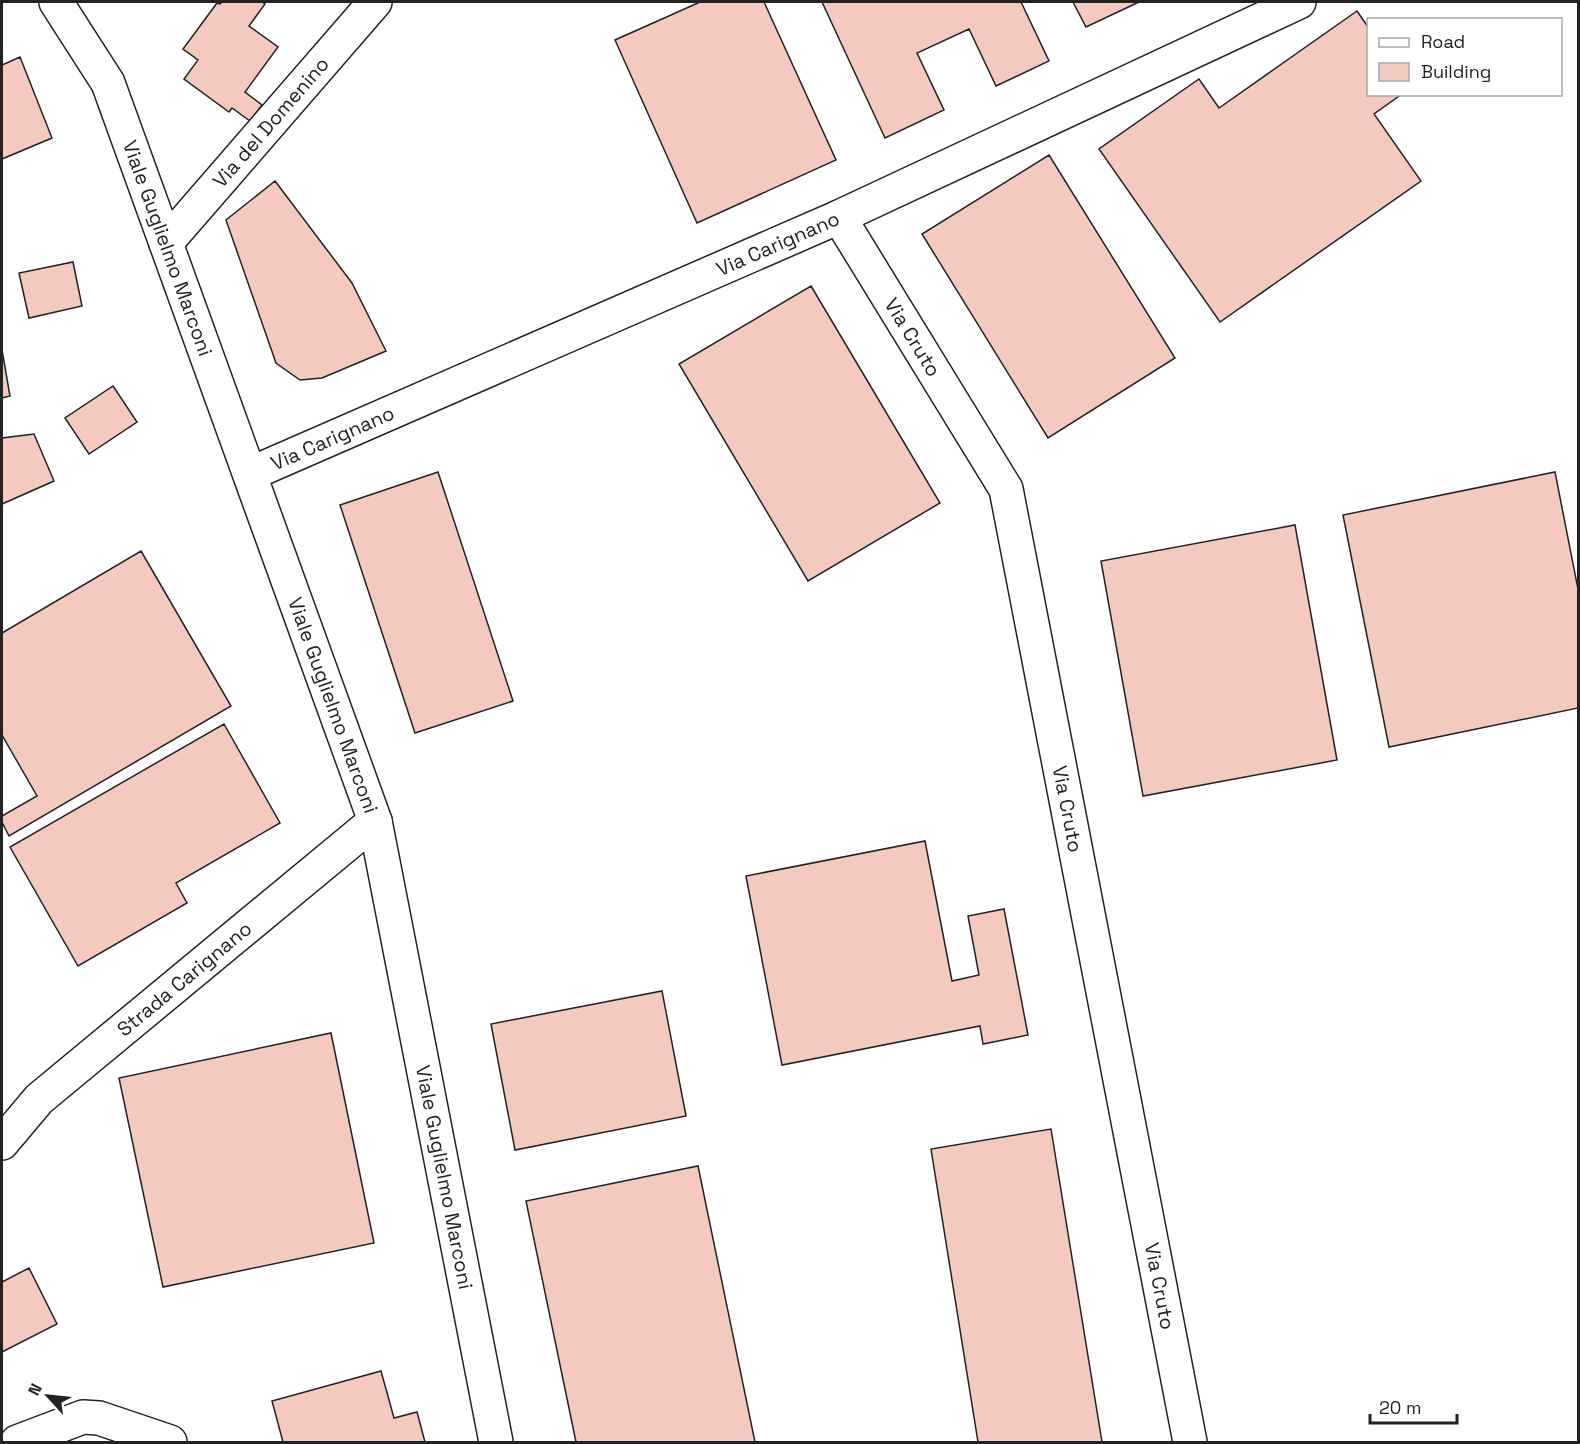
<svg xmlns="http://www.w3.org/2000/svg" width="1580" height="1444" viewBox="0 0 1580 1444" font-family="'Space Grotesk',sans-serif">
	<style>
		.building { fill: #f3c9c0; stroke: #222; stroke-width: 1.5 }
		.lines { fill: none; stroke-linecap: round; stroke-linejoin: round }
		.minor-casing { stroke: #222; stroke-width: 36 }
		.minor { stroke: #fff; stroke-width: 33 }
		.labels { text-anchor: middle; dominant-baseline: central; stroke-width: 4.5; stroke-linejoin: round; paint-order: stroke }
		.street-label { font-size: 20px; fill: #222; stroke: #fff }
	</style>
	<rect width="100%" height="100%" fill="#fff"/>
	<!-- building -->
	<path class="building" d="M222 2H262L265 4 249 26 278 47 245 92 262 105 250 121 232 108 229 112 184 79 198 60 183 49 217 3 220 4Z
		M700 2H764L836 160 697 223 615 40Z
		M822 2H1021L1049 61 996 86 969 29 917 53 944 110 885 138Z
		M1073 2H1139L1086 27Z
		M1357 11 1368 27V94H1402L1374 114 1421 181 1220 322 1099 149 1199 79 1219 108Z
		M20 57 52 138 2 159V65Z
		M1049 155 1175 358 1048 438 922 234Z
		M275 181 352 283 386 351 322 378 300 380 276 363 226 220Z
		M73 262 82 306 29 318 19 273Z
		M811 286 940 503 808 581 679 364Z
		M2 350 10 396 2 398Z
		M113 386 137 422 89 454 65 418Z
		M34 434 54 481 2 504V438Z
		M438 472 513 701 415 733 340 505Z
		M1555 472 1578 589V708L1389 747 1343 515Z
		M1295 525 1337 760 1143 796 1101 561Z
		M141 551 231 706 9 836 2 822V816L37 796 2 735V633Z
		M224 724 280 823 176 883 187 903 78 966 10 847Z
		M925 841 952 981 979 975 968 916 1004 909 1028 1035 983 1044 980 1026 782 1065 746 876Z
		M662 991 686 1116 515 1150 491 1024Z
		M331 1033 374 1243 163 1287 119 1078Z
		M1051 1129 1102 1442H978L931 1149Z
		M698 1166 755 1442H576L526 1201Z
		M29 1268 57 1324 2 1352V1282Z
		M381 1371 394 1418 417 1412 425 1442H283L272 1401Z"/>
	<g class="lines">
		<defs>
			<g id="minor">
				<path id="s1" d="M56 2 108 83 375 821 496 1442"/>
				<path id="s2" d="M839 217 1006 489 1190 1442"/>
				<path id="s3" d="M166 243 375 2"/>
				<path id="s4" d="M250 474 839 217 1299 2"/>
				<path id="s5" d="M2 1143 39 1099 375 821"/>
				<path d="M17 1442 83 1417 99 1418 170 1442"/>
			</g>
		</defs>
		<!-- minor casing -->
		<use href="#minor" class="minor-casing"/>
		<!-- minor -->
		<use href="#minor" class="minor"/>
	</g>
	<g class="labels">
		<!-- street labels -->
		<g class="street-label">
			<text stroke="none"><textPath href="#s3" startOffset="160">Via del Domenino</textPath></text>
			<text stroke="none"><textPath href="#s4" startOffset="576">Via Carignano</textPath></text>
			<text stroke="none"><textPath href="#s1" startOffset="272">Viale Guglielmo Marconi</textPath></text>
			<text stroke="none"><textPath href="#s2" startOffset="141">Via Cruto</textPath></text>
			<text stroke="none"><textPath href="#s4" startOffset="90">Via Carignano</textPath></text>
			<text stroke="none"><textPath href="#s1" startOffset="758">Viale Guglielmo Marconi</textPath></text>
			<text stroke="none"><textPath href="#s2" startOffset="645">Via Cruto</textPath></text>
			<text stroke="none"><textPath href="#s5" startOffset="246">Strada Carignano</textPath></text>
			<text stroke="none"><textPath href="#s1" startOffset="1244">Viale Guglielmo Marconi</textPath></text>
			<text stroke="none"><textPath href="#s2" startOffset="1131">Via Cruto</textPath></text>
		</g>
	</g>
	<!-- border -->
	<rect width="1580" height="1444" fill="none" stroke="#222222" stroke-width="6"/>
	<!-- legend -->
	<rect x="1367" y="18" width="195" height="78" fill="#ffffff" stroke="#a7a7a7" stroke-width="1.5"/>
	<rect x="1379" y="38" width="30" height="9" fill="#ffffff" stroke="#a7a7a7" stroke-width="1.5"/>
	<text x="1421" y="48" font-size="18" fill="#222222">Road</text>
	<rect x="1379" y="63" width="30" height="18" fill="#f3c9c0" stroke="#a7a7a7" stroke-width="1.5"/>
	<text x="1421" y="78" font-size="18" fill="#222222">Building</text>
	<!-- north arrow -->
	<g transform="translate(48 1396) rotate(297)" stroke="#ffffff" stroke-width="4.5" paint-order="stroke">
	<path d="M0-4.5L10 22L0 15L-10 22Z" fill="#222222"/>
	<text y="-9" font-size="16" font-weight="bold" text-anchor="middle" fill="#222222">N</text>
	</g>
	<!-- scale -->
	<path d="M1370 1414v9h87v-9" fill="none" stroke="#222222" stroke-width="3"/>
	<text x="1379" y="1414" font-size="18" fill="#222222" stroke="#ffffff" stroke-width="4.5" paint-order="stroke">20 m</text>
</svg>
